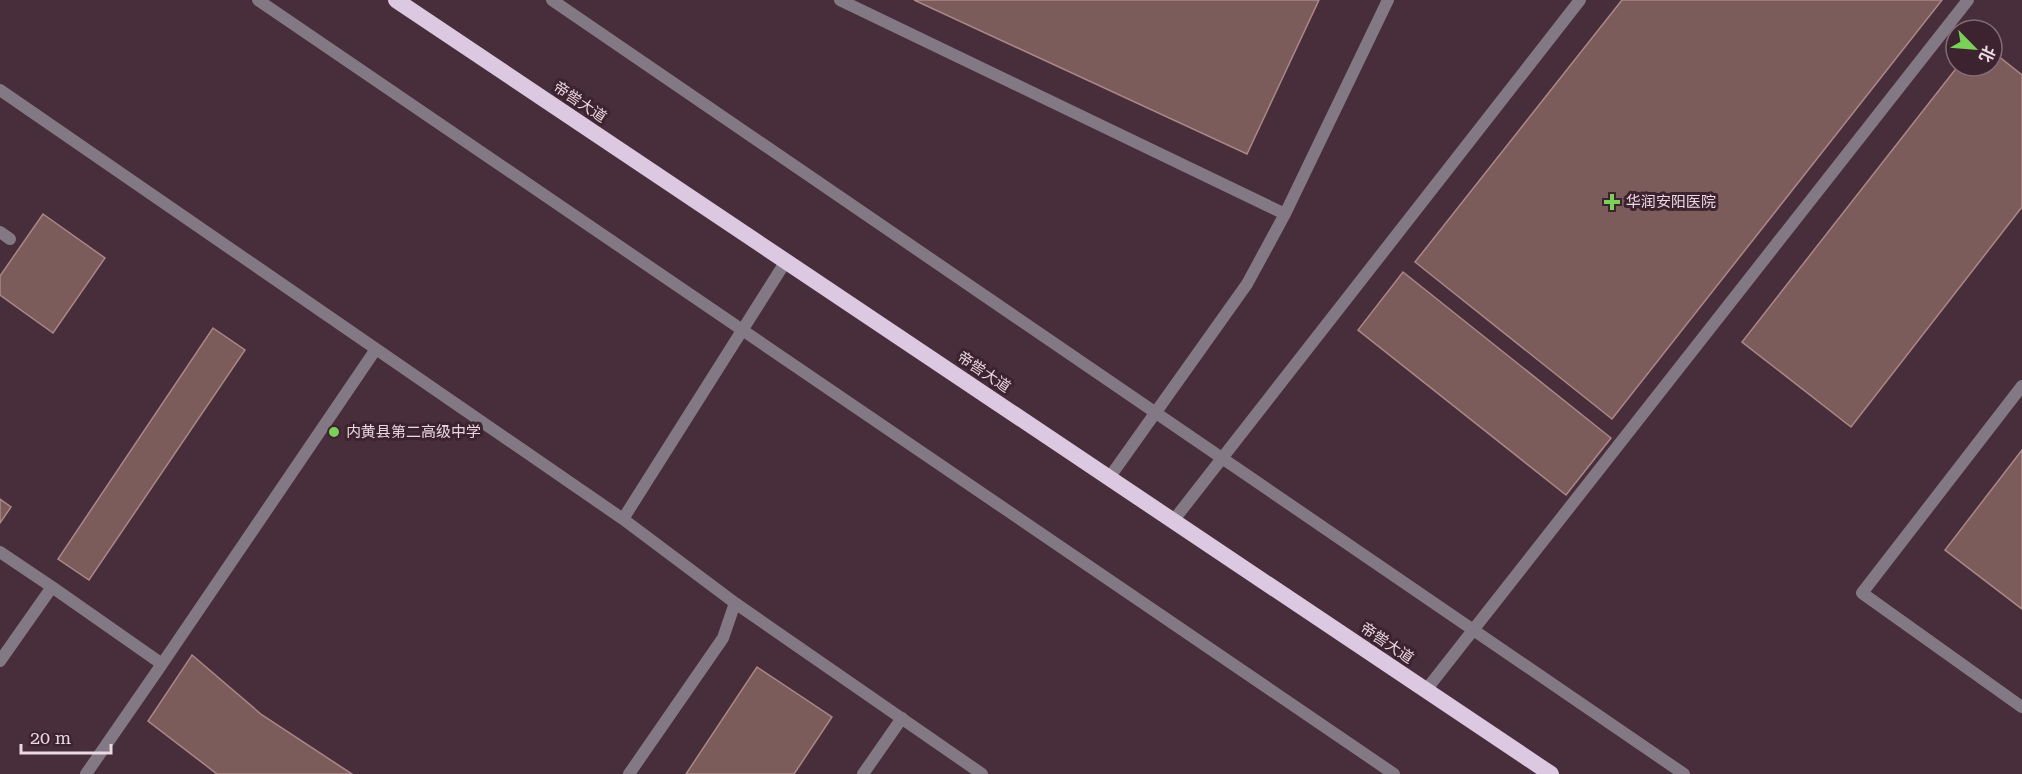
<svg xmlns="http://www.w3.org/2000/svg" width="2022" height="774" viewBox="0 0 2022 774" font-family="'Roboto Serif','Noto Sans SC',serif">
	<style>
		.building { fill: #7c5b5b; stroke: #ab8887; stroke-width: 1.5 }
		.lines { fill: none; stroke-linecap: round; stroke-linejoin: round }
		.service { stroke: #827984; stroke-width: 12 }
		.minor { stroke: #827984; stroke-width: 12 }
		.trunk { stroke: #dcc8e0; stroke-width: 16 }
		.poi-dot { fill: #79d157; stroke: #3d232f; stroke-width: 2 }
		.labels { text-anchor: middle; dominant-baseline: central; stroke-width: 6; stroke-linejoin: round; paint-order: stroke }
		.street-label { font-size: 15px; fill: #ead9e0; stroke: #3d232f }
		.poi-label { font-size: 15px; fill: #ead9e0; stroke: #3d232f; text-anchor: start }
	</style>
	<rect width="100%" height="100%" fill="#482d3a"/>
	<!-- building -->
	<path class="building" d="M914 0H1319L1247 154Z
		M1622 0H1942L1612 419 1415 262Z
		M1992 51 2022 75V207L1851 427 1742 342 1958 66H1992Z
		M43 214 105 258 53 333 0 295V276Z
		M1403 272 1611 438 1566 495 1358 330Z
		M213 328 245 350 89 580 58 559Z
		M2022 450V609L1945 550Z
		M0 499 11 507 0 523Z
		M192 655 262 715 352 774H217L148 721Z
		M757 667 832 717 794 774H686Z"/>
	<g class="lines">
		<!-- service -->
		<path class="service" d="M258 0 1394 774
			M552 0 1684 774
			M840 0 1285 214
			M2022 386 1862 593 2022 707
			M1109 478 1247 284 1285 214 1388 0
			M1173 521 1580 0
			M1426 690 1968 0"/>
		<!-- minor -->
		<path class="minor" d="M0 90 623 519
			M0 232 10 239
			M0 552 52 587
			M735 603 982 774
			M0 661 52 587 162 664 86 774
			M162 664 376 349
			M629 774 723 638 735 603 623 519 786 261
			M863 774 902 718"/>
		<!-- trunk -->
		<path class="trunk" d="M396 0 1551 774"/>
	</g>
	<!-- markers -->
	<g class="poi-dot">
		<path d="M1609 193h6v6h6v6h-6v6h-6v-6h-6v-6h6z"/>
		<circle cx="334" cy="432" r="6"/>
	</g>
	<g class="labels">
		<!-- street labels -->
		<g class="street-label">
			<text transform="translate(580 102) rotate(34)">帝喾大道</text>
			<text transform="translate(984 372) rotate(34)">帝喾大道</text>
			<text transform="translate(1387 643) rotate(34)">帝喾大道</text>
		</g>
		<!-- poi labels -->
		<g class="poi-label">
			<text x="1626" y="202">华润安阳医院</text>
			<text x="346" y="432">内黄县第二高级中学</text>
		</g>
	</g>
	<!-- north arrow -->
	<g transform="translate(1974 48) rotate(115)"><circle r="28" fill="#3d232f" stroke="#826c76" stroke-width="1.5"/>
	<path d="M0-4.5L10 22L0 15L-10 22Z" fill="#79d157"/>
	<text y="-9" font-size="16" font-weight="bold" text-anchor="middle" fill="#ead9e0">北</text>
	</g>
	<!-- scale -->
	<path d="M21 744v9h90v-9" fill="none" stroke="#ead9e0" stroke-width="3"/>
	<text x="30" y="744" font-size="18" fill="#ead9e0" stroke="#3d232f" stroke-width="4.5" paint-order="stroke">20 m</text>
</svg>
